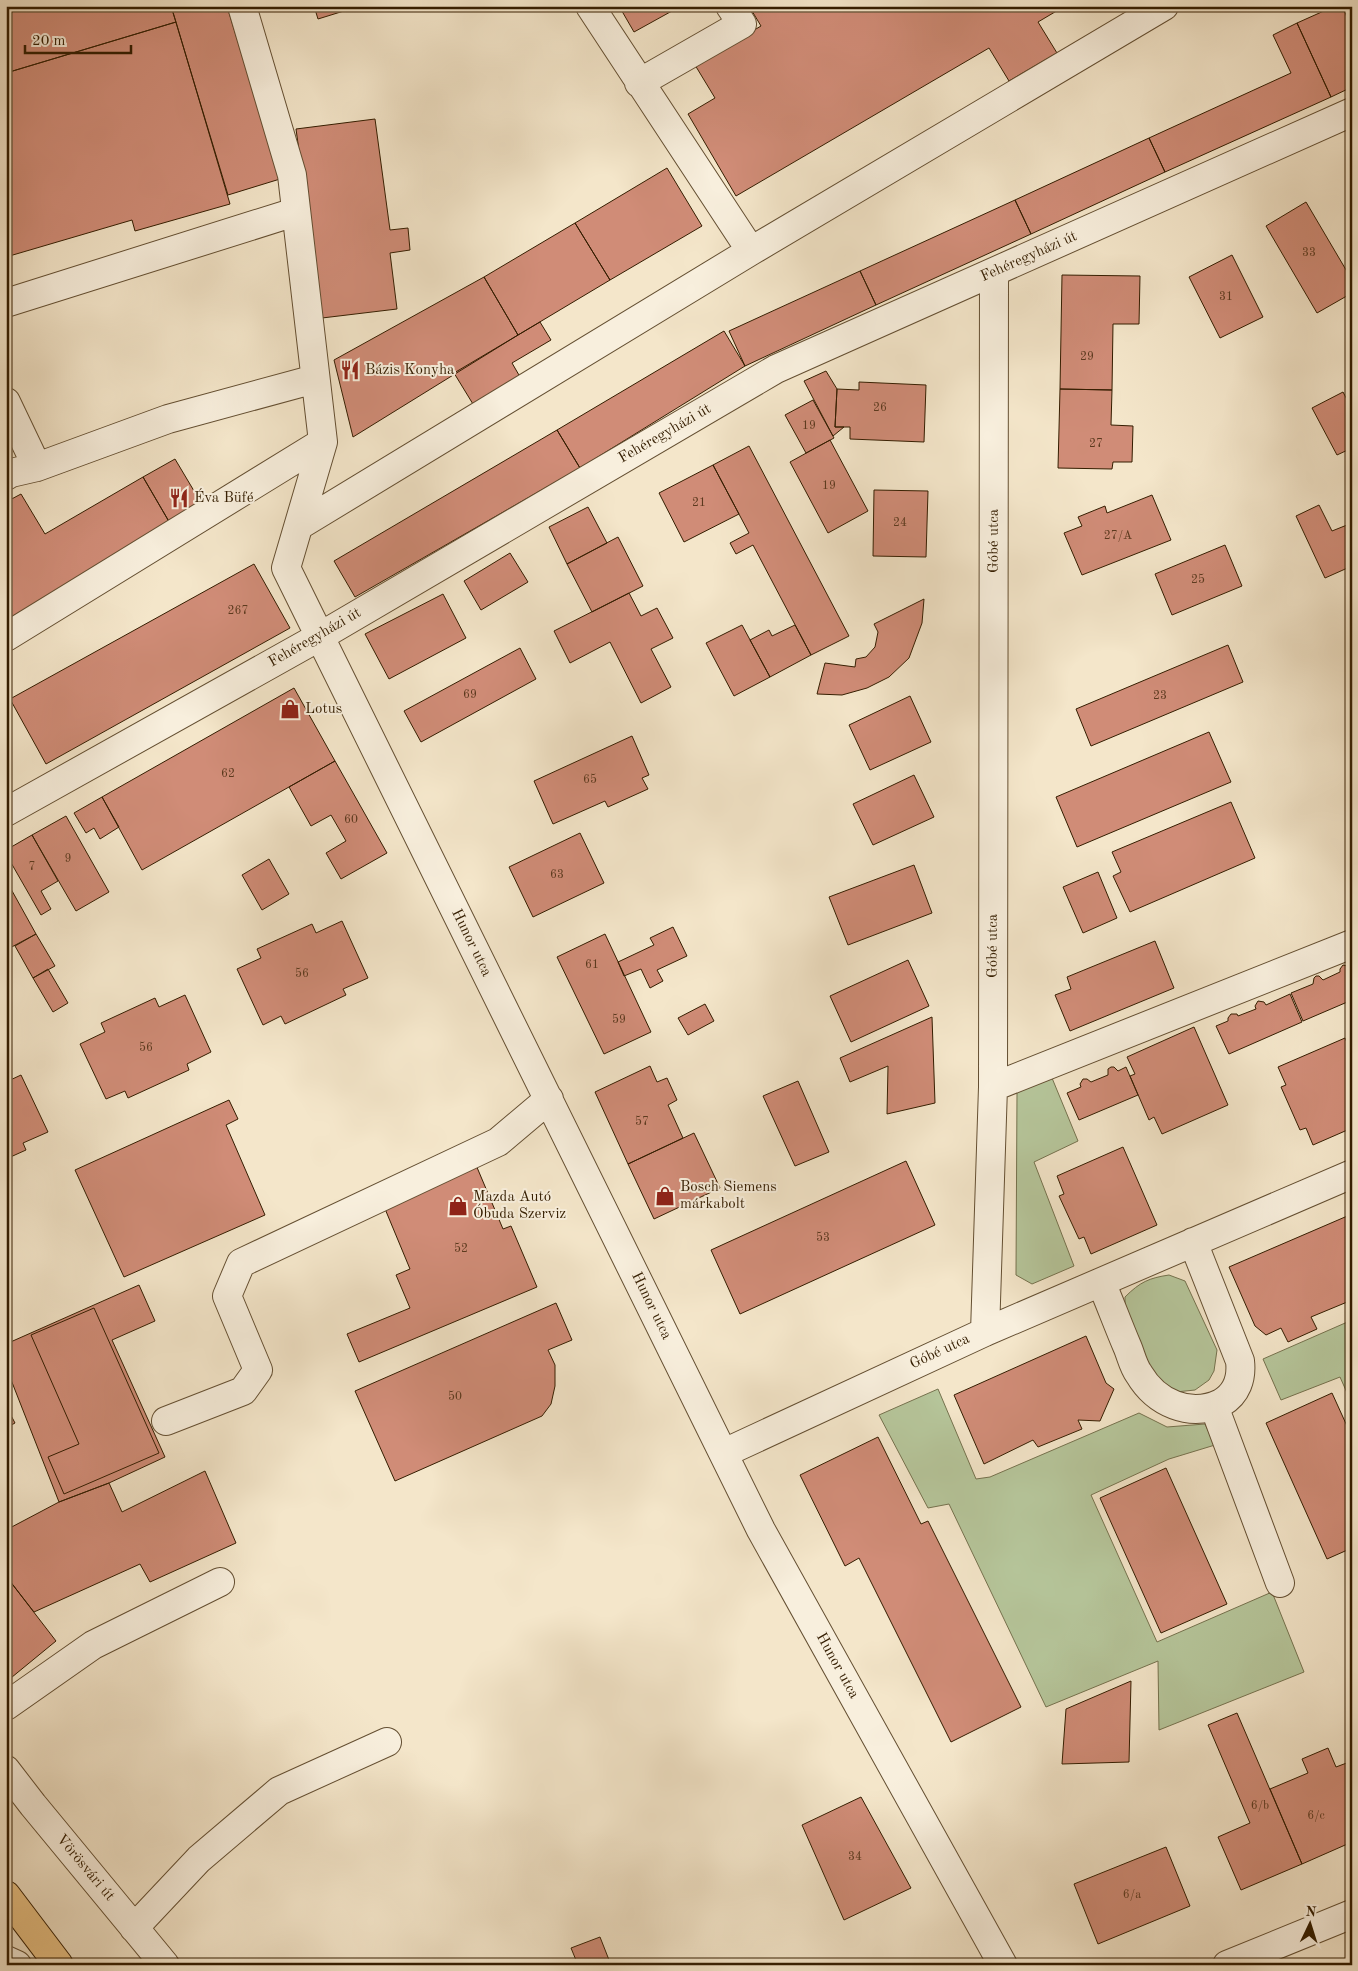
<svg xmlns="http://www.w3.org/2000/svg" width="1358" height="1971" viewBox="0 0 1358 1971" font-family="'Old Standard TT',serif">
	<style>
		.green { fill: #b6c69b; stroke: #75724e }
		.building { fill: #d08c77; stroke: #341d00 }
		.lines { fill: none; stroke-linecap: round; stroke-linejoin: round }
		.minor-casing { stroke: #644f32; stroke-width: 30 }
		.major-casing { stroke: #341d00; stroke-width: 30 }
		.minor { stroke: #f8efdd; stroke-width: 28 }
		.major { stroke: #eac385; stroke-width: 28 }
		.labels { text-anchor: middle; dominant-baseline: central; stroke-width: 4; stroke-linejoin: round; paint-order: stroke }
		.number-label { font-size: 12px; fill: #5b391e }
		.street-label { font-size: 15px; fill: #341d00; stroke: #f8efdd }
		.poi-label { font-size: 15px; fill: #341d00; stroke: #f8efdd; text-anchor: start }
	</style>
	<rect width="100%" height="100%" fill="#f4e6ca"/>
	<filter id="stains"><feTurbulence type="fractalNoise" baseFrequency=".004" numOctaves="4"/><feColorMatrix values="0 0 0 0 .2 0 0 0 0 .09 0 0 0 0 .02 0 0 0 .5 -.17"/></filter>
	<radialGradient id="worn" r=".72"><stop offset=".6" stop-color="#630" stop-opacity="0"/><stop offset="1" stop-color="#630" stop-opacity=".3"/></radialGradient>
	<!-- green -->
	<path class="green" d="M1052 1078 1078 1141 1034 1162 1074 1266 1032 1284 1016 1275 1017 1092Z
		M1169 1275 1185 1281 1217 1350 1214 1371 1209 1380 1195 1390 1176 1392 1157 1384 1125 1314V1297C1140 1282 1149 1278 1169 1275Z
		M1352 1320V1404L1340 1377 1281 1400 1263 1359Z
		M938 1389 976 1479 990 1477 1139 1413 1167 1427 1205 1424 1215 1445 1169 1459 1091 1495 1157 1642 1272 1592 1304 1672 1159 1730 1158 1661 1046 1707 949 1504 928 1508 879 1415Z"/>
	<!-- building -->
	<path class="building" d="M6 6H171L176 22 6 73Z
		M171 6H227L280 179 228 195Z
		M314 6H360L318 19Z
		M619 6H681L634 32Z
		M749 6H1065L1038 22 1057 53 1009 81 989 48 736 196 688 114 715 98 695 65 761 26Z
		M1335 6H1342L1352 28V87L1331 97 1297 23Z
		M176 22 230 204 135 231 132 220 6 257V73Z
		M1297 23 1331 97 1165 172 1149 138 1291 73 1273 35Z
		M375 119 390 230 408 228 410 250 390 253 397 309 322 318 296 129Z
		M1149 138 1165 172 1031 234 1015 200Z
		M667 168 702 226 610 280 575 223Z
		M1015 200 1031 234 876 305 860 271Z
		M1306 202 1352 280V293L1317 313 1266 226Z
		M575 223 610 280 518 335 484 277Z
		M1232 255 1263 317 1220 338 1189 277Z
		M860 271 876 305 745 366 729 331Z
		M1062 275 1140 276 1139 324H1113L1112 390 1060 389Z
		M484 277 518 335 353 437 334 360Z
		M540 322 551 340 512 363 523 382 476 409 454 373Z
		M724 331 745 366 580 468 557 430Z
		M826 371 837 389 835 427H844L833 436 804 381Z
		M859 382 926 385 924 442 850 439V427H835L837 389 859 390Z
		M1060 389 1112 390 1111 425 1133 426 1132 462H1113L1112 469 1058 468Z
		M1343 392 1352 409V448L1337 455 1312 408Z
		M813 400 834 438 806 453 785 415Z
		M557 430 580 468 355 597 334 561Z
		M830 440 868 511 828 533 790 462Z
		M749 446 849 636 811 655 753 545 736 554 730 543 749 533 713 465Z
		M175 459 203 506 171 525 143 477Z
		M713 465 739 514 684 542 659 493Z
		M143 477 171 525 6 620V502L21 494 45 534Z
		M874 490 928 491 926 557 873 556Z
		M1152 495 1171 540 1082 575 1064 533 1082 526 1078 517 1105 506 1107 513Z
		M1319 505 1332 531 1352 523V566L1325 578 1296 516Z
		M588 507 607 543 567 564 549 527Z
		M618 537 643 586 592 612 567 564Z
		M1225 545 1242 586 1172 615 1155 574Z
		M510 553 528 582 481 610 464 581Z
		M254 564 290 628 46 764 10 699Z
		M629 593 641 616 657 608 673 638 651 649 671 687 641 703 610 642 570 663 554 631Z
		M443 594 466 638 389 679 365 634Z
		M924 599 922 623 909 658 889 677 867 688 842 695 817 694 825 663 855 667 856 659 866 657 875 647 878 632 874 624Z
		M742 625 770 677 734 696 706 643Z
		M795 625 811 655 770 677 750 640 769 630 772 636Z
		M1228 645 1243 682 1091 746 1076 709Z
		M520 648 536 679 421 742 404 711Z
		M294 688 335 761 142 870 102 797Z
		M910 696 931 742 870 770 849 725Z
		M1209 732 1231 782 1077 847 1056 797Z
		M632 736 649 775 642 778 648 789 608 807 605 801 553 824 534 781Z
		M335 761 387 853 341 879 326 853 346 841 331 815 311 826 289 787Z
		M914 775 934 817 873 845 853 804Z
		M102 797 119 827 100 839 94 828 86 833 74 813Z
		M1231 802 1255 858 1130 912 1113 876 1121 872 1112 852Z
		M66 816 109 892 76 911 32 835Z
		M580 833 604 883 533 917 509 867Z
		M32 835 58 881 41 891 51 909 41 915 6 854V850Z
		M269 859 289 894 262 910 242 875Z
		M914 865 932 913 848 945 829 897Z
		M1098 872 1117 918 1083 933 1063 887Z
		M6 880 36 934 6 950Z
		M342 921 368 978 343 989 346 995 285 1024 281 1016 263 1025 237 969 261 958 257 949 312 924 316 933Z
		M673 927 687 956 657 970 663 981 650 988 641 969 624 976 618 962 654 945 650 938Z
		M36 934 55 966 33 978 15 946Z
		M605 934 651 1032 604 1054 557 957Z
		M1155 941 1174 988 1070 1031 1055 995 1071 989 1067 977Z
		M908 960 929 1006 851 1042 830 996Z
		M1343 965 1352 967V1000L1303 1021 1291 993 1313 984 1314 978 1316 976H1319L1323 980 1340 972V969Z
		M48 969 68 1003 53 1012 33 978Z
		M1290 994 1302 1022 1229 1054 1216 1026 1228 1021V1018L1231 1014H1237L1238 1016 1256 1009 1255 1006 1258 1001 1264 1002 1266 1005Z
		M185 995 211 1052 187 1064 189 1070 128 1098 125 1091 106 1099 80 1044 105 1032 101 1023 155 998 159 1007Z
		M705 1004 714 1021 688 1035 678 1018Z
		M932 1017 935 1103 887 1114 888 1066 850 1082 840 1058Z
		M1194 1027 1228 1105 1162 1134 1154 1117 1149 1120 1130 1076 1135 1074 1127 1057Z
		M1345 1038 1352 1054V1128L1313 1145 1306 1128 1300 1130 1281 1087 1286 1085 1278 1067Z
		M650 1066 657 1082 667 1078 677 1100 668 1105 683 1138 628 1164 595 1092Z
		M1111 1067H1114L1118 1071 1126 1067 1138 1095 1079 1120 1067 1093 1081 1087 1080 1084 1083 1079H1087L1091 1082 1108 1075V1069Z
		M21 1075 48 1132 23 1143 26 1150 6 1159V1082Z
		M798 1081 829 1152 795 1166 763 1096Z
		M229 1100 238 1119 226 1125 265 1215 124 1277 75 1170Z
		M694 1133 720 1188 654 1219 628 1164Z
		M1123 1147 1157 1225 1091 1254 1084 1237 1079 1239 1059 1196 1064 1194 1057 1176Z
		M906 1161 935 1225 740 1314 711 1250Z
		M476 1165 503 1229 511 1226 537 1287 359 1362 347 1334 410 1308 396 1275 410 1269 383 1204Z
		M1352 1214V1300L1311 1317 1317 1329 1288 1342 1281 1328 1266 1335 1255 1326 1229 1267Z
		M139 1285 155 1321 112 1340 165 1457 109 1483 59 1502 6 1367V1344Z
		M556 1303 572 1340 548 1350 555 1365V1386L551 1404 542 1416 395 1481 355 1391Z
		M94 1308 159 1453 64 1494 48 1457 79 1444 31 1335Z
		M1086 1336 1106 1383 1114 1389 1100 1421 1078 1420 1082 1429 1038 1447 1033 1440 984 1464 954 1395Z
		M1332 1393 1352 1437V1548L1327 1559 1266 1423Z
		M6 1406 15 1423 6 1428Z
		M878 1437 921 1524 928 1521 1021 1707 951 1742 859 1558 845 1566 800 1475Z
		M1166 1468 1227 1604 1161 1633 1100 1498Z
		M205 1471 236 1543 150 1582 140 1564 34 1612 6 1576V1530L59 1502 109 1483 122 1512Z
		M6 1576 56 1641 6 1682Z
		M1131 1681 1129 1762 1062 1764 1066 1709Z
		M1237 1713 1302 1864 1241 1890 1218 1837 1250 1823 1208 1725Z
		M1328 1748 1336 1767 1352 1761V1842L1302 1864 1270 1789 1308 1773 1302 1759Z
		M861 1797 911 1888 844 1920 802 1825Z
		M1166 1847 1190 1906 1098 1944 1074 1884Z
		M600 1937 611 1965H578L571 1948Z"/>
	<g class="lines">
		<defs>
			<path id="minor" d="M242 6 292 175 323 442 286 568 761 1530 1003 1965
				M590 6 751 251
				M639 83 742 24 730 6
				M6 303 295 212
				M6 402 37 467
				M6 476 11 473 37 467 168 419 315 379
				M300 525 751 251 1164 6
				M6 637 323 442
				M6 812 319 637 776 369 1352 112
				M993 1087 1352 944
				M1101 1282C1110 1303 1118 1325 1127 1346 1131 1355 1133 1366 1139 1374 1156 1403 1190 1418 1221 1403 1237 1394 1242 1378 1240 1361L1193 1242
				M985 1332 993 1087 994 273
				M1214 1406 1280 1583
				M166 1421 243 1391 258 1370 227 1296 241 1263 498 1142 549 1099
				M724 1453 985 1332 1352 1174
				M6 1706 93 1645 220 1582
				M6 1770 33 1805 165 1965
				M134 1928 199 1859 279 1791 387 1742
				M6 1960 17 1965
				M1227 1965 1352 1914"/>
			<path id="major" d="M6 1895 59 1965"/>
		</defs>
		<!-- minor casing -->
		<use href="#minor" class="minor-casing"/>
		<!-- major casing -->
		<use href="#major" class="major-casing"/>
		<!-- minor -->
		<use href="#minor" class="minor"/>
		<!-- major -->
		<use href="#major" class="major"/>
	</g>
	<!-- icons -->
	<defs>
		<symbol id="restaurant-bare" viewBox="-9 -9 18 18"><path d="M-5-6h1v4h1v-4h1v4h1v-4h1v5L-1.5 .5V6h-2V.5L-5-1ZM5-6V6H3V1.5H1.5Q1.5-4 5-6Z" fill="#8f2418" stroke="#f8efdd" stroke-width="2.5" paint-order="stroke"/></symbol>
		<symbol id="shop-bare" viewBox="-9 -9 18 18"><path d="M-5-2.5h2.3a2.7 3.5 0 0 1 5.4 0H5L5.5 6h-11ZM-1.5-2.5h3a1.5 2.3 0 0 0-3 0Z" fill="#8f2418" stroke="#f8efdd" stroke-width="2.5" paint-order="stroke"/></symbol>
	</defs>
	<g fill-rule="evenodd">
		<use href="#restaurant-bare" x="336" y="356" width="28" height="28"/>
		<use href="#restaurant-bare" x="165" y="484" width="28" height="28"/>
		<use href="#shop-bare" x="276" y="695" width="28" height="28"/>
		<use href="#shop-bare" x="651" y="1182" width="28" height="28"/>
		<use href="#shop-bare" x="444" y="1192" width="28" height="28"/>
	</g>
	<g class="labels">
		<!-- number labels -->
		<g class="number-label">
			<text x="1309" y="253">33</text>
			<text x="1226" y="297">31</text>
			<text x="1087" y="357">29</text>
			<text x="880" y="408">26</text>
			<text x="809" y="426">19</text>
			<text x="1096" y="444">27</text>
			<text x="829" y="486">19</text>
			<text x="699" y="503">21</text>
			<text x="900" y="523">24</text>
			<text x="1118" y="536">27/A</text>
			<text x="1198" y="580">25</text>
			<text x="238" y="611">267</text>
			<text x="470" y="695">69</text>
			<text x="1160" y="696">23</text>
			<text x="228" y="774">62</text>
			<text x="590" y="780">65</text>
			<text x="351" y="820">60</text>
			<text x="68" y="859">9</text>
			<text x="32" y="867">7</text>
			<text x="557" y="875">63</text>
			<text x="592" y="965">61</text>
			<text x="302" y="974">56</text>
			<text x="619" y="1020">59</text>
			<text x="146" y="1048">56</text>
			<text x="642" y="1122">57</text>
			<text x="823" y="1238">53</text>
			<text x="461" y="1249">52</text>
			<text x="455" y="1397">50</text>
			<text x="1260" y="1806">6/b</text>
			<text x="1316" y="1816">6/c</text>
			<text x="855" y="1857">34</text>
			<text x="1132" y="1895">6/a</text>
		</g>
		<!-- street labels -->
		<g class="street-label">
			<text transform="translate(1029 257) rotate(-24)">Fehéregyházi út</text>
			<text transform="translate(665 434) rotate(-30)">Fehéregyházi út</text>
			<text transform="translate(994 541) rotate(-90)">Góbé utca</text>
			<text transform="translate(315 638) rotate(-30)">Fehéregyházi út</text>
			<text transform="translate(471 943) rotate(64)">Hunor utca</text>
			<text transform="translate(993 946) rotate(-90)">Góbé utca</text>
			<text transform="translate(651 1306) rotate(64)">Hunor utca</text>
			<text transform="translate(940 1352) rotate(-25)">Góbé utca</text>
			<text transform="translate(837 1666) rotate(61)">Hunor utca</text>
			<text transform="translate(85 1868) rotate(50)">Vörösvári út</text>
		</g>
		<!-- poi labels -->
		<g class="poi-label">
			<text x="365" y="370">Bázis Konyha</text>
			<text x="194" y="498">Éva Büfé</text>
			<text x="305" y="709">Lotus</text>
			<text x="680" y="1187">Bosch Siemens<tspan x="680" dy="17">márkabolt</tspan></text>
			<text x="473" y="1197">Mazda Autó<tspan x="473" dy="17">Óbuda Szerviz</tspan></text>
		</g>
	</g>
	<!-- margin -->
	<rect width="1358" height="1971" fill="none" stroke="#f4e6ca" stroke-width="25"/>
	<rect x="8" y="8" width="1343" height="1956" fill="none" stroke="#341d00" stroke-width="2.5"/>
	<rect x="12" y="12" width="1333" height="1946" fill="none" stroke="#341d00"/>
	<!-- north arrow -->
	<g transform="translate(1310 1924) rotate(4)" stroke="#f8efdd" stroke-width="4" paint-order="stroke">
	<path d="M0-4L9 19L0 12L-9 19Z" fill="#341d00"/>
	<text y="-8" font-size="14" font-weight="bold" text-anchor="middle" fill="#341d00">N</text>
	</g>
	<!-- scale -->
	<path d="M25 45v8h106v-8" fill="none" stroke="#341d00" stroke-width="2.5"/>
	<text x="32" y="45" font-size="15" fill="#341d00" stroke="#f8efdd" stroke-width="4" paint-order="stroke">20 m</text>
	<rect width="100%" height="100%" filter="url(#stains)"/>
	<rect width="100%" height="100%" fill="url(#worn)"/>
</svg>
